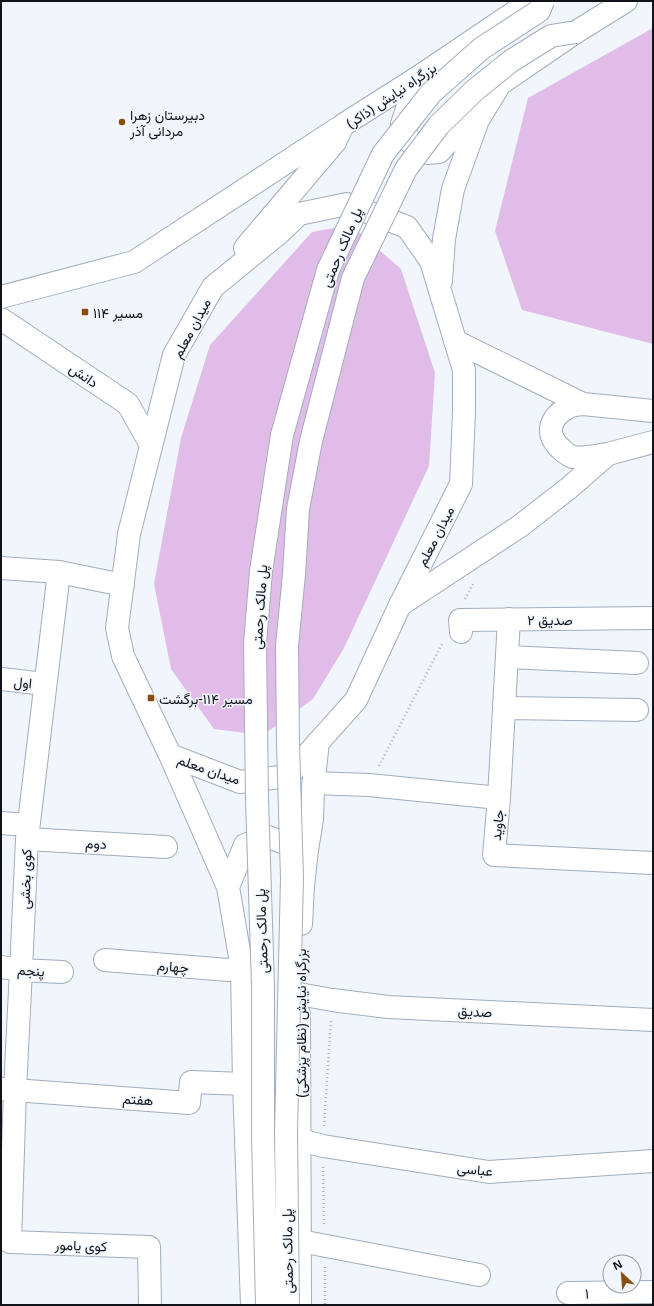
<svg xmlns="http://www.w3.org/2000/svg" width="654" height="1306" viewBox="0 0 654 1306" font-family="'Noto Sans',Vazirmatn,sans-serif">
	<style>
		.green { fill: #e2bce9 }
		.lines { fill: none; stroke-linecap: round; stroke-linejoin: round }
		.minor-casing { stroke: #a1adbd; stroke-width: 24 }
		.major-casing { stroke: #a1adbd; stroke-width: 24 }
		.highway-casing { stroke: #a1adbd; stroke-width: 24 }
		.path { stroke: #aab0b6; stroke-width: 2.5; stroke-dasharray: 1 3; stroke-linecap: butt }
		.minor { stroke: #fff; stroke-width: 22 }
		.major { stroke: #fff; stroke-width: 22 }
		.highway { stroke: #fff; stroke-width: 22 }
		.highway-bridge-casing { stroke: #a1adbd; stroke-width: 24; stroke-linecap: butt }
		.highway-bridge { stroke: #fff; stroke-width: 22 }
		.poi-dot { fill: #8a4e0b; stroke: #f0f6fc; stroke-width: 1.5 }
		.labels { text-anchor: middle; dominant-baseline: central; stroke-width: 3; stroke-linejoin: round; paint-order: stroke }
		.street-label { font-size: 14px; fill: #10141a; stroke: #f0f6fc }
		.poi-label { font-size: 14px; fill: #10141a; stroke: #f0f6fc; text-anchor: start }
	</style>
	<rect width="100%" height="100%" fill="#f0f6fc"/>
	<!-- green -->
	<path class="green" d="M653 28V344L522 310 495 231 528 98Z
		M351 225 401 269 435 373 429 466 344 648 313 699 263 735 214 729 171 669 154 584 181 438 210 345 312 232Z"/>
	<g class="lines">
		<defs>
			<path id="minor" d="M59 572 27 839 21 970 15 1090 10 1242 149 1247 150 1305
				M461 632 460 620 653 618
				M507 657 637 663
				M1 679 45 684
				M504 708 637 710
				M314 783 369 785 499 798 494 855 653 863
				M499 798 509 619
				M1 823 28 825
				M27 839 166 847
				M105 960 228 970 242 969
				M1 967 21 970 62 972
				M299 994 332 1000 388 1007 653 1020
				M1 1089 189 1103 191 1082 244 1084
				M300 1140 323 1146 489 1172 653 1161
				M300 1241 479 1275
				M568 1293 653 1292"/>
			<path id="major" d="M1 319 128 404 151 445
				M455 341 583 404 653 411
				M583 404C578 405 571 405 567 408 551 417 545 432 558 446 563 451 567 455 573 457 582 459 599 455 608 454
				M1 568 59 572 123 585
				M400 605 520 526 569 488 608 454 653 442"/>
			<path id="highway" d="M417 78 402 124 410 142 427 153 439 152 478 108
				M347 204 407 227 431 261 464 370V411L461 484 400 605 356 700 288 776 240 782 170 755 123 656 117 628 129 534 174 355 213 287 278 234 299 214Z
				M245 248 335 142 343 125 417 78 531 1
				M441 281 444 239 453 189 478 120 500 84 576 32 626 1
				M1 297 134 262 337 129
				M170 755 228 887 242 969 244 1084 252 1305
				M228 887 245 845 268 837 290 845 296 862
				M301 924 303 886 307 850 312 819 313 787 318 742
				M299 1014 300 1305"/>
		</defs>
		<!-- minor casing -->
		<use href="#minor" class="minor-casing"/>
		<!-- major casing -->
		<use href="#major" class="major-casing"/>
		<!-- highway casing -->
		<use href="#highway" class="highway-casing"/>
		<!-- path -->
		<path class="path" d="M465 599 473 584
			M379 766 443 642
			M324 1126 331 1021
			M323 1167 324 1224
			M325 1267V1305"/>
		<!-- minor -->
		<use href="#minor" class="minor"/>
		<!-- major -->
		<use href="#major" class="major"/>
		<!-- highway -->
		<use href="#highway" class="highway"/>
		<defs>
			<path id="highway-bridge" d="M267 1305 263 1137V986L257 799 255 644 261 571 282 435 328 270 383 154 431 93 482 48 539 11 543 1
				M288 1305 286 1132 292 878 288 743 287 646 294 574 298 509 311 441 353 278 406 169 439 125 475 90 511 61 551 36 576 32"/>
		</defs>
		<!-- highway-bridge casing -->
		<use href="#highway-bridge" class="highway-bridge-casing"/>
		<!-- highway-bridge -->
		<use href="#highway-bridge" class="highway-bridge"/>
	</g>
	<!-- markers -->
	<g class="poi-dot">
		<circle cx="122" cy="122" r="4"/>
		<rect x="81" y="308" width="8" height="8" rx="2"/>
		<rect x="147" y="694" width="8" height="8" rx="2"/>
	</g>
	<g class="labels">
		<!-- street labels -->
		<g class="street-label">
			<text transform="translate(391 95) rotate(-34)">بزرگراه نیایش (ذاکر)</text>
			<text transform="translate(341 247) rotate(-67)">پل مالک رحمتی</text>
			<text transform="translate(191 328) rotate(-62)">میدان معلم</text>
			<text transform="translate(84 375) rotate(34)">دانش</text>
			<text transform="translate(435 536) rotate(-63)">میدان معلم</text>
			<text transform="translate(259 607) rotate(-86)">پل مالک رحمتی</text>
			<text x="550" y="619">صدیق ۲</text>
			<text transform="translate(23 682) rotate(6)">اول</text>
			<text transform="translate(209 769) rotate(19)">میدان معلم</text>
			<text transform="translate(497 825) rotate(-84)">جاوید</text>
			<text transform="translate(96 843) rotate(3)">دوم</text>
			<text transform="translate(25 879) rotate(-88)">کوی بخشی</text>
			<text transform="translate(261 931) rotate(-92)">پل مالک رحمتی</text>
			<text transform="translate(173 966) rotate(4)">چهارم</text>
			<text transform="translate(31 970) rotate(4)">پنجم</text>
			<text transform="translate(475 1011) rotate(3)">صدیق</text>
			<text transform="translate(300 1023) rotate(-90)">بزرگراه نیایش (نظام پزشکی)</text>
			<text transform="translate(138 1099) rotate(4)">هفتم</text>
			<text transform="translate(475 1169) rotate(6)">عباسی</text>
			<text transform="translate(81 1245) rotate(2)">کوی یامور</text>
			<text transform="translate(287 1251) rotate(-91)">پل مالک رحمتی</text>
			<text transform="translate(587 1293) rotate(-1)">۱</text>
		</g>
		<!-- poi labels -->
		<g class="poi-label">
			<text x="130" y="114">دبیرستان زهرا<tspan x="130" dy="16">مردانی آذر</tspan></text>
			<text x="93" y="312">مسیر ۱۱۴</text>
			<text x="159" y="698">مسیر ۱۱۴-برگشت</text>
		</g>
	</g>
	<!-- border -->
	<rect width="654" height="1306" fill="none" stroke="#10141a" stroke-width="4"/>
	<!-- north arrow -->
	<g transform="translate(622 1274) rotate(334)"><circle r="19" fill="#f0f6fc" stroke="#969ca2"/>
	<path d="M0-3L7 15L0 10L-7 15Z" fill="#8a4e0b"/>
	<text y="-6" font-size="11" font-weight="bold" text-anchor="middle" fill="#10141a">N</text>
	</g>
</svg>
